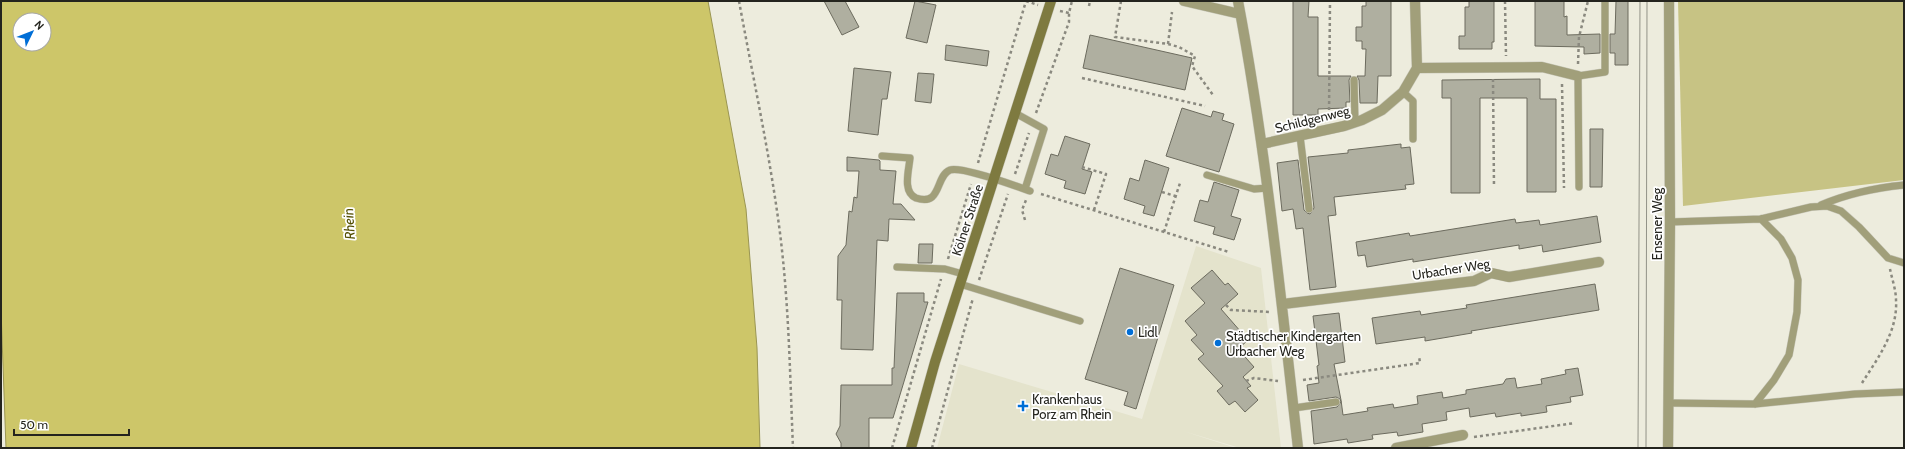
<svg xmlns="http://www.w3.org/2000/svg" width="1905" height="449" viewBox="0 0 1905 449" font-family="Cabin,sans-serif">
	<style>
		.built { fill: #e4e3cc }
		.green { fill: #c7c384 }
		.water { fill: #cdc669; stroke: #9a9552; fill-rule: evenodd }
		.building { fill: #afafa0; stroke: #6c6b5e }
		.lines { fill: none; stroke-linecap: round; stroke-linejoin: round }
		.service-casing { stroke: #c9c8bb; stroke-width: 8 }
		.minor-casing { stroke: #c9c8bb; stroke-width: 11 }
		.secondary-casing { stroke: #c9c8bb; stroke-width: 11 }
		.path { stroke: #8a897f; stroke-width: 2.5; stroke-dasharray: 3 3; stroke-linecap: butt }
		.service { stroke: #a19f7a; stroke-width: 7 }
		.minor { stroke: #a19f7a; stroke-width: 10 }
		.secondary { stroke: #7e7a40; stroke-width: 10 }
		.tram { stroke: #929287; stroke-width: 1 }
		.poi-dot { fill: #006ed6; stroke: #fff; stroke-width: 1.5 }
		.labels { text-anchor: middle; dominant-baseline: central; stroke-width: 3.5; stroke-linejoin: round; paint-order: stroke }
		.street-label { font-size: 13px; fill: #24241e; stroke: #fff }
		.poi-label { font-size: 13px; fill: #24241e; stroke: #fff; text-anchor: start }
		.water-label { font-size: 14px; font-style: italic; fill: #544f02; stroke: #fff }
	</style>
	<rect width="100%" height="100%" fill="#edecdd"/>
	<!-- built -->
	<path class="built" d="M1196 246 1261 268 1281 448H1240L1183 431 1236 448H937L959 364 1142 419Z"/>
	<!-- green -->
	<path class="green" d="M1678 1H1904V180L1683 206Z"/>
	<!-- water -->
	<path class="water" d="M1 1H708L746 209 757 348 760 448H6L1 310ZM20 20H44V44H20Z"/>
	<!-- building -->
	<path class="building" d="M824 1H845L859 27 842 35Z
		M915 1 936 5 927 43 906 38Z
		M1293 1H1309L1308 17H1318V76H1351L1349 80 1350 102H1346V108L1318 109V115H1293Z
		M1366 1H1391V76H1378L1377 103H1360L1359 80 1357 76H1365L1366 49H1362V41H1356V27H1362V6H1366Z
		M1469 1H1494V42H1492V49H1459V36H1465V7H1469Z
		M1535 1H1564V17L1567 16V35L1600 34V53L1584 54V47L1535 46Z
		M1616 1H1628V65H1615V53H1610V34H1615Z
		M1090 35 1192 58 1185 90 1083 68Z
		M946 45 989 51 987 66 945 60Z
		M854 68 891 72 887 99H882L878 135 848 131Z
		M918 73 934 74 931 103 915 101Z
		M1540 79V99H1556V192H1527V98H1480V193H1451V98H1442V80Z
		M1182 108 1211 117 1213 111 1224 114 1222 120 1234 124 1219 172 1166 156Z
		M1590 129H1603L1602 187H1590Z
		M1065 136 1090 144 1082 169 1092 172 1085 194 1064 188 1066 181 1045 174 1051 154 1058 156Z
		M1401 144V148L1410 147 1414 184 1405 185 1406 189 1334 197 1336 215 1328 216 1336 287 1310 290 1303 228 1296 229 1293 209 1282 211 1277 163 1298 160 1304 210 1307 213 1310 214 1314 208 1308 157 1348 153V150Z
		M847 157 879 160 880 161V170L896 171 893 204H901L915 220 889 219 888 241 877 240 873 350 841 349 842 300H837L838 256 846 245 849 211 852 212 854 197 857 198 859 171H847Z
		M1145 160 1169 168 1154 216 1143 213 1145 206 1124 199 1130 178 1139 181Z
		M1214 182 1239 190 1231 216 1241 219 1234 240 1213 234 1215 227 1194 221 1200 200 1208 202Z
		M1597 216 1601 242 1543 252 1542 245 1519 249V245L1413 262V259L1367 267 1365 255 1358 256 1356 242 1409 233 1410 236 1515 219 1516 223 1539 220 1540 225Z
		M919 244H933L932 263H918Z
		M1120 268 1174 285 1136 409 1124 405 1128 392 1085 379Z
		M1212 270 1225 285 1228 283 1238 294 1221 309 1248 340 1238 349 1254 367 1243 377 1251 386 1247 388 1258 400 1245 412 1235 401 1229 405 1217 391 1223 386 1198 359 1204 354 1191 340 1197 335 1185 321 1205 303 1191 288Z
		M1595 284 1599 310 1471 331 1472 333 1425 341V337L1376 344 1372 318 1420 311 1421 315 1433 313 1467 308 1466 305Z
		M897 293H924V302H928L893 418H869V448H841V443L836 434 840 426 841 385H892V368H894Z
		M1339 313 1345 362 1334 364 1341 400 1343 415 1368 411 1367 408 1393 404 1394 408 1418 404 1417 396 1442 392 1443 398 1466 394V390L1503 384 1506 379 1515 378 1517 388 1542 384 1541 379 1566 374 1565 370 1578 368 1583 395 1570 397 1571 402 1546 406 1547 412 1521 416V413L1496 417 1495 413 1470 417 1469 408 1446 412 1447 420 1422 424 1423 432 1398 436 1397 432 1372 435 1373 439 1348 443 1347 439 1314 444 1311 411 1337 407 1341 402 1340 399 1336 397 1309 401 1307 385 1319 383 1317 366 1319 365 1313 316Z"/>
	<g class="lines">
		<defs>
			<path id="service" d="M1354 80 1355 122
				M1403 92 1413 101V139
				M1015 113 1044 129 1025 189
				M1300 136 1309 209
				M882 156 910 158C909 170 902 192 916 198 942 207 935 176 950 170 962 166 1016 186 1030 191
				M1207 175 1254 189 1268 188
				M1579 187 1578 76 1605 72V1
				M1821 205C1849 193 1874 188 1904 185
				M1670 222 1761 219 1811 207 1827 206 1841 211 1859 227 1888 258 1904 263
				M897 267 945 269 963 274
				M960 284 1080 321
				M1669 403 1755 404 1855 394 1904 392
				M1755 404 1774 380 1789 355 1797 312 1798 280 1792 258 1781 239 1761 219
				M1294 408 1336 402"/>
			<path id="minor" d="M1184 1 1240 14
				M1238 1C1266 149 1281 299 1298 448
				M1417 68 1542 67 1578 76
				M1262 144 1344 126 1362 120 1382 110 1403 92 1417 68 1415 1
				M1283 304 1474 281 1491 273 1509 277 1599 262
				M1396 448 1463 435
				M1668 448 1670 222 1669 1"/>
			<path id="secondary" d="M911 448 935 362 1051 1"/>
		</defs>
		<!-- service casing -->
		<use href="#service" class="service-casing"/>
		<!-- minor casing -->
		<use href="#minor" class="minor-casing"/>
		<!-- secondary casing -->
		<use href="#secondary" class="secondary-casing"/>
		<!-- path -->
		<path class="path" d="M739 1C753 78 770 155 780 233 789 305 790 376 793 448
			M1026 1 1038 5
			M1121 1 1115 37 1168 44 1179 47 1195 56 1192 66 1213 95
			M1505 1 1506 56
			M1089 6 1090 1
			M1060 11 1069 13
			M1168 44 1172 12
			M1578 64 1579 37 1588 1
			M1082 78 1205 106
			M1493 79 1494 187
			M1562 84 1564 188
			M1036 113 1069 22V13L1072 1
			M1329 116 1330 1
			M978 163 1026 1
			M1082 167 1106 174 1094 210
			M1015 174 1029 133
			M1162 192 1175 196
			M1041 194 1229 252
			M1025 220 1022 210 1026 200
			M1164 232 1180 183
			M948 259 971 184
			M979 280 1008 194
			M1226 305 1231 310 1271 312
			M1303 380 1420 363 1419 356
			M1246 381 1254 378 1278 381
			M1862 383C1878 358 1898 331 1896 300 1896 290 1892 279 1890 269
			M1474 437 1575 423
			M892 448 941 279
			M932 448 973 298"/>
		<!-- service -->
		<use href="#service" class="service"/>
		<!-- minor -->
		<use href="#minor" class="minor"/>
		<!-- secondary -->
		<use href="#secondary" class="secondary"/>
		<!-- tram -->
		<path class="tram" d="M1638 448 1640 1
			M1646 448 1647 1"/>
	</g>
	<!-- markers -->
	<g class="poi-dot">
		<circle cx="1130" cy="332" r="4"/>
		<circle cx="1218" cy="343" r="4"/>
		<path d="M1021 400h4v4h4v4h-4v4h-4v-4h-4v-4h4z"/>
	</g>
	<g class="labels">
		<!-- street labels -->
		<g class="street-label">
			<text transform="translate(1312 119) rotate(-14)">Schildgenweg</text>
			<text transform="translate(967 220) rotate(-72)">Kölner Straße</text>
			<text transform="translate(1657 224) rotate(-90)">Ensener Weg</text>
			<text transform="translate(1451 269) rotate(-9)">Urbacher Weg</text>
		</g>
		<!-- poi labels -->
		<g class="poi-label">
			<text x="1138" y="332">Lidl</text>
			<text x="1226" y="336">Städtischer Kindergarten<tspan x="1226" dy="15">Urbacher Weg</tspan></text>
			<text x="1032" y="399">Krankenhaus<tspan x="1032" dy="15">Porz am Rhein</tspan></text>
		</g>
		<!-- water labels -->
		<g class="water-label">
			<text transform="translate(349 224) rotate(-94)">Rhein</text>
		</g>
	</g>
	<!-- border -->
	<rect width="1905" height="449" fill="none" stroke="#24241e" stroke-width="4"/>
	<!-- north arrow -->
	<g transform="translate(32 32) rotate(47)"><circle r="19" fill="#ffffff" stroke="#a7a7a5"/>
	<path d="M0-3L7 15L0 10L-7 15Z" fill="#006ed6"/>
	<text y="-6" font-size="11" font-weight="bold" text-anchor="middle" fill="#24241e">N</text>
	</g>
	<!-- scale -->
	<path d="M14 429v6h115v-6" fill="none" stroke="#24241e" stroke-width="2"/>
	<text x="20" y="429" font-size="12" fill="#24241e" stroke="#ffffff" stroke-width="3" paint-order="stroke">50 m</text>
</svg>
